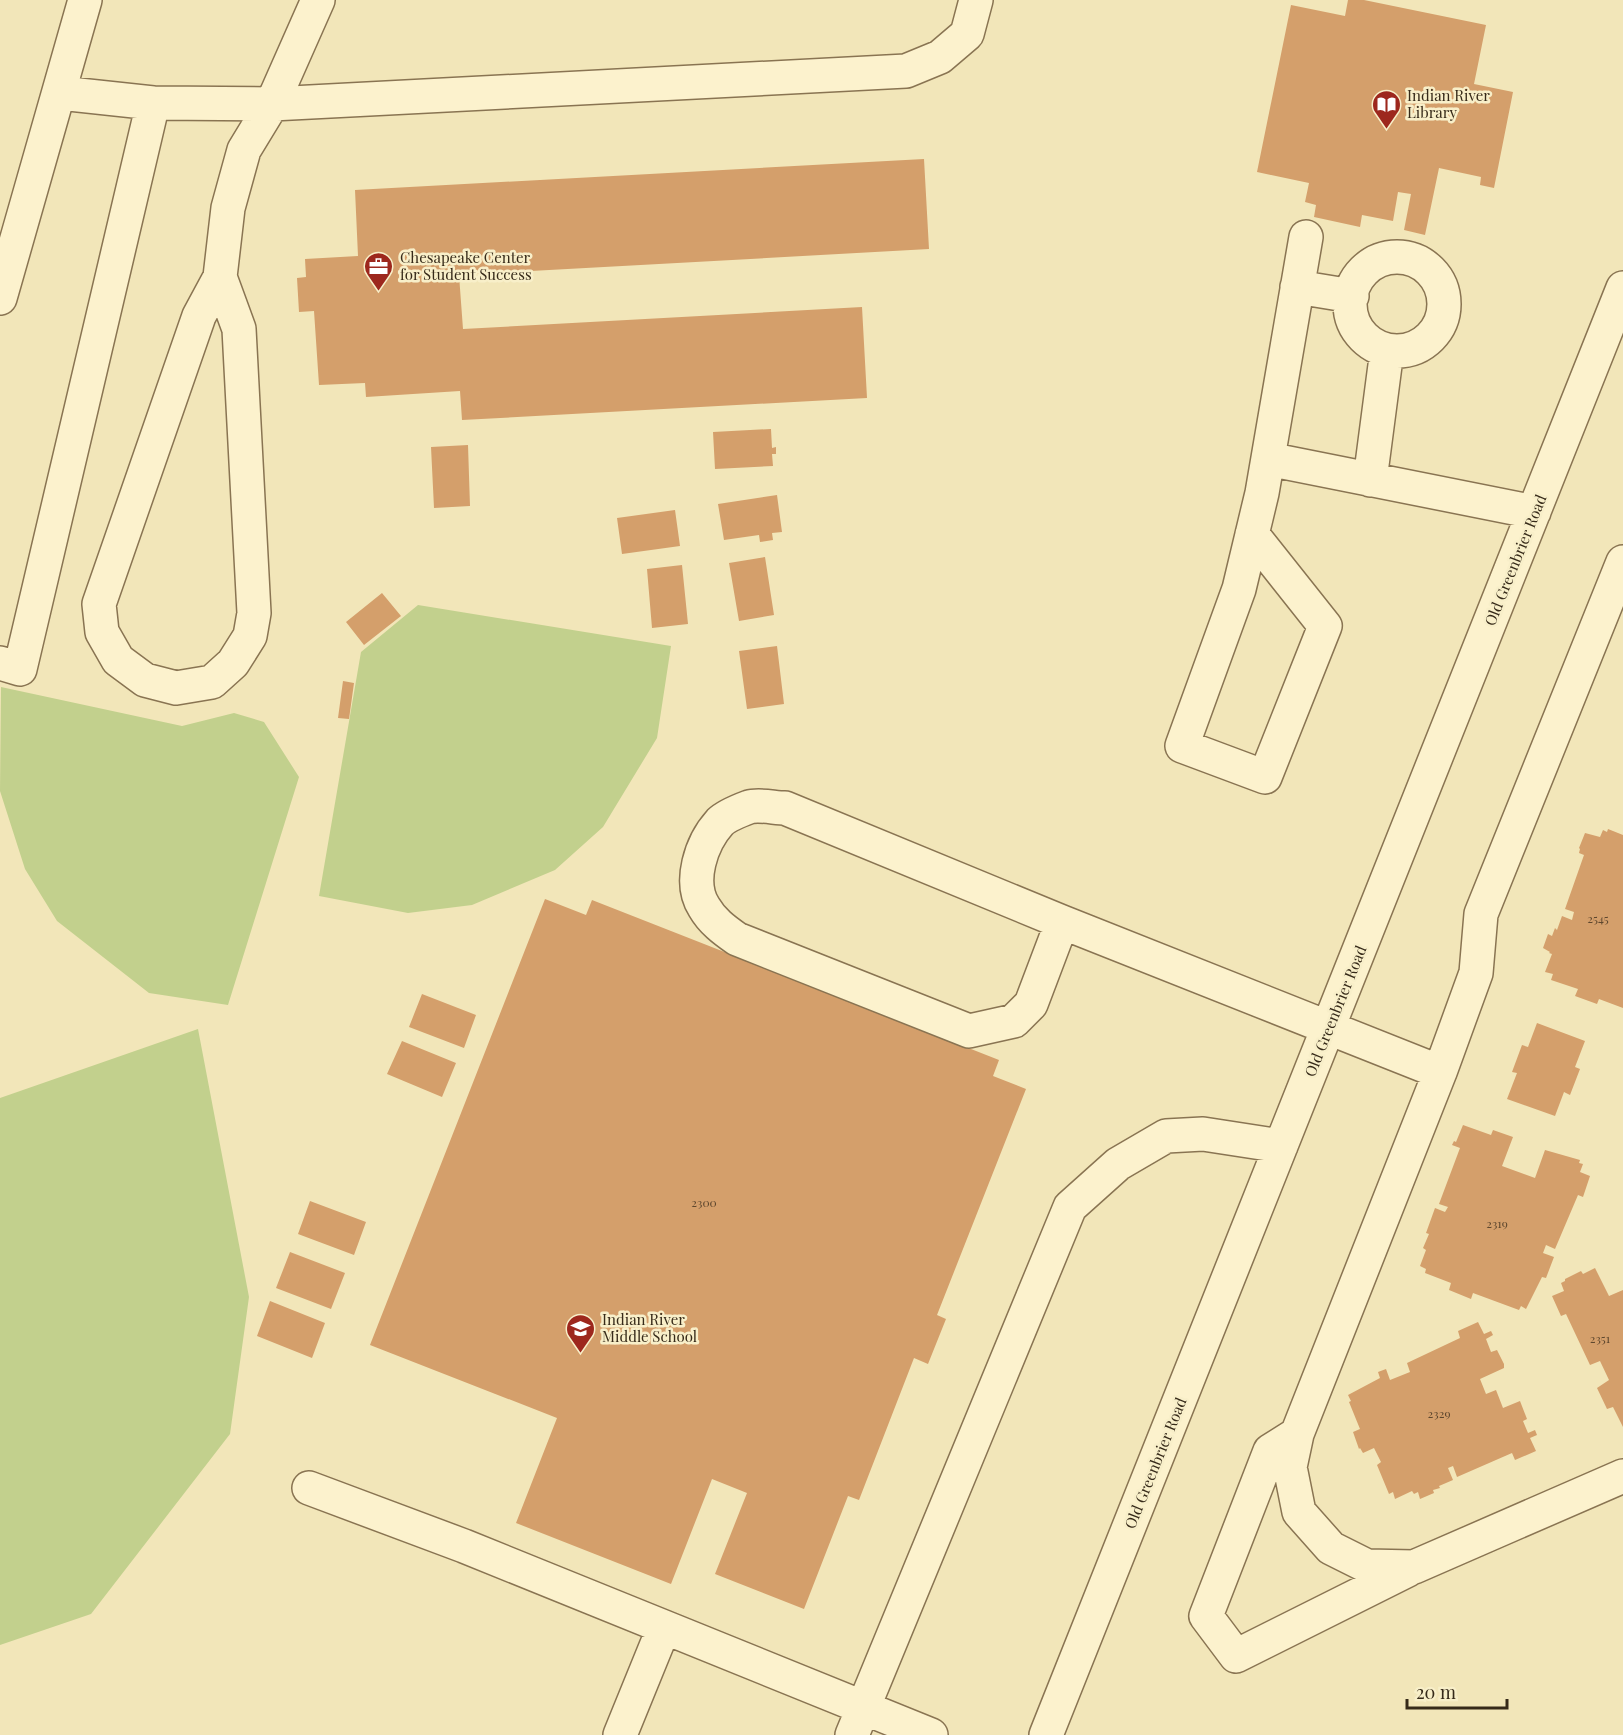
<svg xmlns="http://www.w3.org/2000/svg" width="1623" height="1735" viewBox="0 0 1623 1735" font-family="'Playfair Display',serif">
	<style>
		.garden { fill: #c2d08d }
		.building { fill: #d49f6b }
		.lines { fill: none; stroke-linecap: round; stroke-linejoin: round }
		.minor-casing { stroke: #897452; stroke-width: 36 }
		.minor { stroke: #fcf2cd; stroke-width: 33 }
		.labels { text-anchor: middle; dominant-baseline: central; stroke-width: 5; stroke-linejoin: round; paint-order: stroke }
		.number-label { font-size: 12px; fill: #5e472e }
		.poi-label { font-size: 15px; fill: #362a19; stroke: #f8efc9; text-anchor: start }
		.street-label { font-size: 15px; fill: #362a19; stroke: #f8efc9 }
	</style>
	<rect width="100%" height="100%" fill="#f2e6b9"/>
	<!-- garden -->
	<path class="garden" d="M418 605 671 646 657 738 603 827 555 870 472 905 408 913 319 896 361 652Z
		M1 687 182 726 234 713 264 722 299 777 228 1005 149 993 57 921 25 869 0 791Z
		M198 1029 249 1297 230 1434 91 1614 0 1645V1098Z"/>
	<!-- building -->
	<path class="building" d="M1348 0H1364L1486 25 1474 84 1513 92 1494 188 1480 185 1481 177 1439 168 1425 235 1404 230 1411 194 1398 192 1393 221 1362 215 1360 227 1314 217 1316 205 1305 202 1309 183 1257 172 1291 5 1345 16Z
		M924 159 929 249 459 275 463 329 862 307 867 398 462 420 460 391 366 397 365 383 319 385 314 311 299 312 297 278 306 277 305 259 358 256 355 190Z
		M771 429 772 448 776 447V454H772L773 466 715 469 713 432Z
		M468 445 470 506 434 508 431 447Z
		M777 495 782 532 772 533 773 540 760 542 759 535 724 540 718 504Z
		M675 510 680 546 622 554 617 518Z
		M765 557 774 615 739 621 729 563Z
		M682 565 688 624 652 628 647 569Z
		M382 593 401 616 364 645 346 622Z
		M777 646 784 704 747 709 739 651Z
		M343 681 354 683 349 719 338 718Z
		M1608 829 1623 835V1008L1599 999 1597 1004 1575 996 1578 989 1551 980 1553 974 1545 972 1552 954 1549 953 1550 952 1543 948 1548 934 1552 936 1555 928 1557 930 1562 916 1572 920 1574 912 1565 909 1584 855 1579 853 1580 849 1579 848 1585 833 1600 837 1603 830 1607 832Z
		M545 899 586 915 592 900 999 1060 993 1076 1026 1089 937 1315 946 1319 928 1364 914 1358 859 1500 848 1496 804 1609 715 1574 747 1493 712 1479 671 1584 516 1523 557 1418 370 1345Z
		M422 994 476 1015 464 1048 409 1027Z
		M1537 1023 1585 1041 1575 1067 1580 1069 1570 1095 1564 1092 1555 1116 1507 1099 1517 1073 1512 1072 1522 1045 1528 1047Z
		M402 1041 456 1063 442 1097 387 1074Z
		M1463 1125 1491 1135 1493 1130 1513 1137 1502 1166 1535 1178 1545 1150 1580 1160 1579 1163 1583 1164 1580 1172 1590 1176 1583 1197 1578 1195 1555 1249 1546 1245 1543 1253 1554 1257 1546 1278 1542 1277 1526 1309 1521 1306 1519 1310 1473 1293 1471 1299 1449 1290 1451 1283 1425 1273 1426 1269 1420 1266 1426 1250 1423 1248 1429 1234 1426 1233 1435 1208 1445 1212 1448 1207 1439 1204 1460 1148 1452 1145 1454 1141 1456 1142Z
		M310 1201 366 1222 354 1255 298 1234Z
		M290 1252 345 1273 331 1309 276 1288Z
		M1595 1268 1609 1296 1623 1290V1427L1613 1407 1607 1409 1597 1388 1609 1380 1600 1361 1590 1365 1566 1314 1561 1316 1552 1296 1564 1291 1561 1283 1565 1281V1279L1581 1271 1583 1274Z
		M270 1301 325 1323 312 1358 257 1336Z
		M1478 1322 1484 1334 1491 1331 1493 1335 1486 1339 1491 1352 1497 1350 1504 1364V1368L1480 1379 1486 1394 1496 1390 1503 1408 1520 1401 1527 1419 1523 1421 1528 1433 1535 1430 1537 1435 1530 1438 1536 1451 1515 1460 1512 1453 1457 1477 1453 1466 1448 1468 1453 1480 1439 1486 1440 1488 1433 1490 1434 1493 1420 1499 1418 1492 1414 1494 1412 1491 1395 1499 1393 1492 1389 1494 1377 1465 1381 1462 1374 1448 1363 1453 1360 1448 1359 1449 1353 1432 1360 1429 1349 1402 1351 1401 1348 1395 1380 1378 1378 1372 1386 1369 1390 1380 1410 1372 1407 1363 1460 1338 1458 1331Z"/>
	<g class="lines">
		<defs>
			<path id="minor" d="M318 0 272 104 906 71 940 57 967 34 976 0
				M153 103 272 104
				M1350 304a47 47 0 1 1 94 0a47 47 0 1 1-94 0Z
				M220 277 239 329 254 613 250 636 233 663 212 682 176 688 145 680 118 660 102 632 99 604 199 316 220 277 228 208 244 150 272 104
				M1297 287 1352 296
				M0 298 85 0
				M1268 459 1534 512
				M1370 480 1387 350
				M1252 534 1325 626 1265 777 1182 746 1239 589 1262 493 1306 237
				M1623 562 1481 914 1476 973 1440 1072 1297 1434 1290 1467 1299 1512 1331 1548 1367 1566 1414 1567 1623 1476
				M0 663 20 669 153 103 60 93
				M1062 922 1031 1004 1014 1021 969 1031 737 939C724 930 712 921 704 907 688 882 701 843 720 822 726 816 741 810 749 807 759 804 775 808 785 808L1062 922 1440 1072
				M1297 1434 1270 1451 1206 1616 1236 1656 1408 1570
				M309 1488 464 1546 931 1735
				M620 1735 664 1627
				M852 1735 1070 1207 1118 1164 1166 1136 1203 1134 1281 1146
				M1046 1735 1623 288"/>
		</defs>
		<!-- minor casing -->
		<use href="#minor" class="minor-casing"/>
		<!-- minor -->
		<use href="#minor" class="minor"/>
	</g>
	<!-- icons -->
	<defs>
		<symbol id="library-pin" viewBox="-11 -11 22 30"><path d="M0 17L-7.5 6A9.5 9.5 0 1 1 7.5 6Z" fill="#9d271d" stroke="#f8efc9"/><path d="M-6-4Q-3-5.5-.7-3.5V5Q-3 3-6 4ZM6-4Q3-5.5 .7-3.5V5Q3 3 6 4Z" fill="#fff"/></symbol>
		<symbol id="office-pin" viewBox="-11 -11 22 30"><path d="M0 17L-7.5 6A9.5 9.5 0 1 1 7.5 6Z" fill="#9d271d" stroke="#f8efc9"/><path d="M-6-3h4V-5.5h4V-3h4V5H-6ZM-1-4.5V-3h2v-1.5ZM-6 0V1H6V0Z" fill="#fff"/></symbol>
		<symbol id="school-pin" viewBox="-11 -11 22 30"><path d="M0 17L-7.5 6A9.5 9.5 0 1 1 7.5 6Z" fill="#9d271d" stroke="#f8efc9"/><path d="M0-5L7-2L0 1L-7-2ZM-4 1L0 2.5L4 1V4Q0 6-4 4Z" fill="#fff"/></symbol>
	</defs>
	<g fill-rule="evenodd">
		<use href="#library-pin" x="1370" y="88" width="33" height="45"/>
		<use href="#office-pin" x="362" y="250" width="33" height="45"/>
		<use href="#school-pin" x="564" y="1312" width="33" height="45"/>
	</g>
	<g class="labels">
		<!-- number labels -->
		<g class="number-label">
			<text x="1598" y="918">2545</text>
			<text x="704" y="1202">2300</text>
			<text x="1497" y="1223">2319</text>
			<text x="1600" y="1338">2351</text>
			<text x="1439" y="1413">2329</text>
		</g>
		<!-- poi labels -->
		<g class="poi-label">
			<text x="1407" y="95">Indian River<tspan x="1407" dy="17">Library</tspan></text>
			<text x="400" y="257">Chesapeake Center<tspan x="400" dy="17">for Student Success</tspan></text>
			<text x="602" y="1319">Indian River<tspan x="602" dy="17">Middle School</tspan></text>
		</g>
		<!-- street labels -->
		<g class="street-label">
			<text transform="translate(1515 560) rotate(-68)">Old Greenbrier Road</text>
			<text transform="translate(1335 1011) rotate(-68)">Old Greenbrier Road</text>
			<text transform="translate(1155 1463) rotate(-68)">Old Greenbrier Road</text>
		</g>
	</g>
	<!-- scale -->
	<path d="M1407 1699v9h100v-9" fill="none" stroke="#362a19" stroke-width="3"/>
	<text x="1416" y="1699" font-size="18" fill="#362a19" stroke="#f8efc9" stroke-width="4.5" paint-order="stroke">20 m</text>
</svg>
